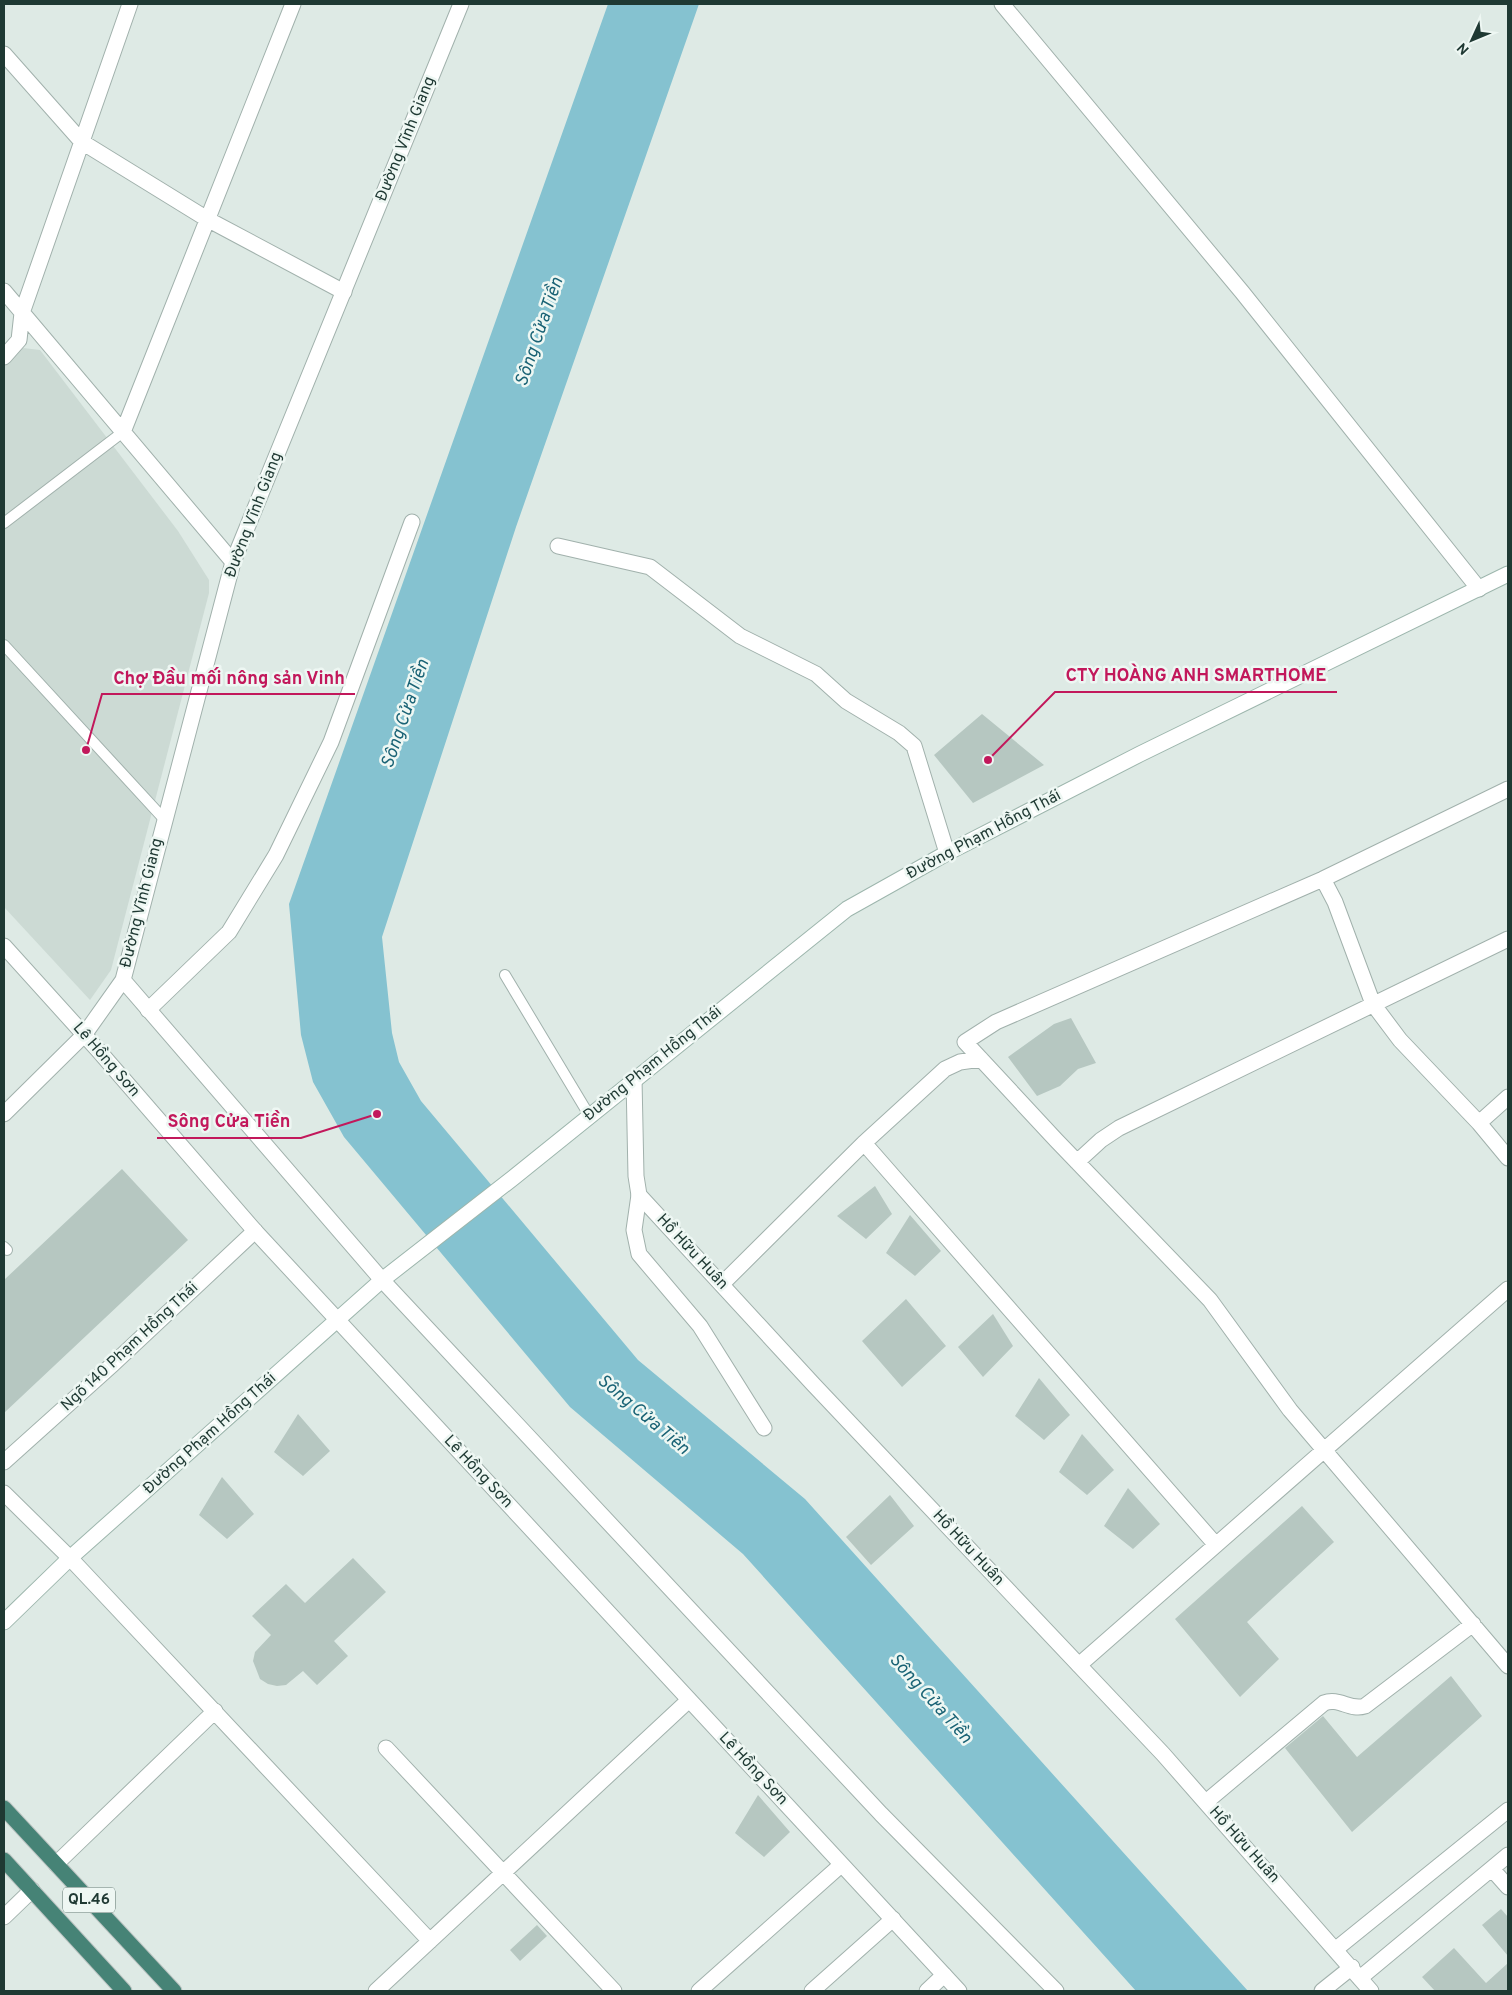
<svg xmlns="http://www.w3.org/2000/svg" width="1512" height="1995" viewBox="0 0 1512 1995" font-family="Overpass,sans-serif">
	<style>
		.built { fill: #ccdad4 }
		.water { fill: #85c2d0 }
		.building { fill: #b6c7c1 }
		.lines { fill: none; stroke-linecap: round; stroke-linejoin: round }
		.service-casing { stroke: #a1b1ac; stroke-width: 12 }
		.minor-casing { stroke: #a1b1ac; stroke-width: 17 }
		.tertiary-casing { stroke: #a1b1ac; stroke-width: 17 }
		.secondary-casing { stroke: #9db6ad; stroke-width: 17 }
		.trunk-casing { stroke: #bcc4c2; stroke-width: 17 }
		.service { stroke: #fff; stroke-width: 10 }
		.minor { stroke: #fff; stroke-width: 15 }
		.tertiary { stroke: #fff; stroke-width: 15 }
		.secondary { stroke: #fff; stroke-width: 15 }
		.trunk { stroke: #468376; stroke-width: 15 }
		.labels { text-anchor: middle; dominant-baseline: central; stroke-width: 5; stroke-linejoin: round; paint-order: stroke }
		.shield { fill: #eef7f3; stroke: #5d726d; stroke-width: 1 }
		.shield-label { font-size: 15px; font-weight: bold; fill: #1f3933 }
		.street-label { font-size: 16px; fill: #1f3933; stroke: #eef7f3 }
		.water-label { font-size: 18px; font-style: italic; fill: #1a6375; stroke: #eef7f3 }
		.leader { fill: none; stroke: #c2185b; stroke-width: 2 }
		.callout-dot { fill: #c2185b; stroke: #eef7f3; stroke-width: 2 }
		.callout-label { font-size: 18px; text-anchor: middle; font-weight: bold; fill: #c2185b; stroke: #eef7f3; stroke-width: 5; stroke-linejoin: round; paint-order: stroke }
	</style>
	<rect width="100%" height="100%" fill="#deeae5"/>
	<!-- built -->
	<path class="built" d="M23 348 40 350 178 531 209 580V593L111 970 90 1000 4 907V364Z"/>
	<!-- water -->
	<path class="water" d="M608 4H699L516 527 382 937 392 1033 399 1062 421 1101 638 1360 805 1499 1248 1991H1136L743 1554 570 1407 344 1137 313 1082 301 1035 289 904Z"/>
	<!-- building -->
	<path class="building" d="M982 714 1044 765 973 803 934 755Z
		M1071 1018 1096 1063 1078 1069 1060 1086 1037 1096 1008 1057 1054 1024Z
		M122 1169 188 1240 4 1413V1280Z
		M875 1186 892 1214 866 1239 837 1216Z
		M910 1215 941 1251 915 1276 886 1253Z
		M906 1299 946 1346 902 1387 862 1341Z
		M993 1314 1013 1346 983 1377 958 1347Z
		M1039 1378 1070 1415 1044 1440 1015 1416Z
		M298 1414 330 1451 303 1476 274 1452Z
		M1082 1434 1114 1470 1087 1495 1059 1472Z
		M222 1477 254 1514 227 1539 199 1515Z
		M1128 1488 1160 1524 1133 1549 1104 1526Z
		M890 1495 914 1526 871 1565 846 1537Z
		M1302 1506 1334 1542 1247 1622 1279 1659 1240 1697 1175 1619Z
		M353 1558 386 1592 334 1641 348 1656 317 1685 303 1671 286 1685 277 1686 268 1684 260 1679 253 1661 255 1652 271 1635 252 1616 286 1584 305 1603Z
		M1451 1676 1482 1716 1352 1832 1285 1748 1323 1716 1357 1757Z
		M758 1795 790 1832 764 1857 735 1833Z
		M1501 1909 1508 1917V1956L1482 1925Z
		M537 1925 547 1936 520 1961 510 1950Z
		M1454 1948 1486 1983 1508 1963V1991H1435L1422 1977Z"/>
	<g class="lines">
		<defs>
			<path id="service" d="M4 523 123 432
				M4 645 164 819
				M505 975 589 1115
				M4 1247 7 1250"/>
			<path id="minor" d="M1002 4 1242 292 1479 589
				M4 54 82 142 207 219 344 292
				M4 291 233 562
				M4 357 19 340 22 313 130 4
				M123 432 293 4
				M558 546 650 567 740 636 816 674 846 701 899 733 914 746 947 853
				M1323 879 1508 789
				M148 1010 229 932 276 855 331 742 412 522
				M4 1114 84 1035
				M1479 1123 1508 1097
				M864 1143 1216 1545
				M1508 1158 1479 1123 1400 1040 1373 1004 1335 902 1323 879 996 1022 965 1042 1056 1140 1210 1300 1290 1410 1508 1666
				M1077 1162 1101 1140 1119 1128 1508 939
				M639 1195 634 1230 639 1254 700 1326 764 1428
				M722 1284 864 1143 945 1069 960 1062 981 1059
				M4 1462 112 1365 255 1231
				M4 1493 70 1558 430 1941
				M1079 1665 1508 1289
				M386 1748 614 1991
				M1206 1802 1324 1703C1339 1697 1350 1711 1365 1706L1473 1624
				M56 1864 215 1711
				M1492 1869 1508 1887
				M4 1917 32 1890
				M1336 1949 1508 1810
				M1360 1978 1508 1855
				M376 1991 689 1700
				M699 1991 841 1865
				M812 1991 893 1919
				M927 1991 944 1975"/>
			<path id="tertiary" d="M4 946 98 1050 255 1231 959 1991
				M123 980 382 1280 881 1814 1056 1991
				M84 1035 123 980 233 562 461 4
				M634 1079 636 1176 639 1195 813 1384 1163 1754 1371 1991
				M1322 1991 1352 1967"/>
			<path id="secondary" d="M4 1622 70 1558 382 1280 513 1178 847 909 947 853 1140 754 1508 574"/>
			<path id="trunk" d="M4 1808 174 1991
				M4 1860 124 1991"/>
		</defs>
		<!-- service casing -->
		<use href="#service" class="service-casing"/>
		<!-- minor casing -->
		<use href="#minor" class="minor-casing"/>
		<!-- tertiary casing -->
		<use href="#tertiary" class="tertiary-casing"/>
		<!-- secondary casing -->
		<use href="#secondary" class="secondary-casing"/>
		<!-- trunk casing -->
		<use href="#trunk" class="trunk-casing"/>
		<!-- service -->
		<use href="#service" class="service"/>
		<!-- minor -->
		<use href="#minor" class="minor"/>
		<!-- tertiary -->
		<use href="#tertiary" class="tertiary"/>
		<!-- secondary -->
		<use href="#secondary" class="secondary"/>
		<!-- trunk -->
		<use href="#trunk" class="trunk"/>
	</g>
	<g class="labels">
		<!-- shield labels -->
		<rect class="shield" x="63" y="1887.5" width="52" height="25" rx="4"/>
		<g class="shield-label">
			<text x="89" y="1900">QL.46</text>
		</g>
		<!-- street labels -->
		<g class="street-label">
			<text transform="translate(406 139) rotate(-68)">Đường Vĩnh Giang</text>
			<text transform="translate(254 515) rotate(-69)">Đường Vĩnh Giang</text>
			<text transform="translate(984 835) rotate(-28)">Đường Phạm Hồng Thái</text>
			<text transform="translate(142 903) rotate(-76)">Đường Vĩnh Giang</text>
			<text transform="translate(106 1060) rotate(49)">Lê Hồng Sơn</text>
			<text transform="translate(653 1064) rotate(-39)">Đường Phạm Hồng Thái</text>
			<text transform="translate(692 1252) rotate(47)">Hồ Hữu Huân</text>
			<text transform="translate(130 1347) rotate(-43)">Ngõ 140 Phạm Hồng Thái</text>
			<text transform="translate(210 1434) rotate(-42)">Đường Phạm Hồng Thái</text>
			<text transform="translate(478 1472) rotate(47)">Lê Hồng Sơn</text>
			<text transform="translate(968 1548) rotate(47)">Hồ Hữu Huân</text>
			<text transform="translate(753 1769) rotate(47)">Lê Hồng Sơn</text>
			<text transform="translate(1244 1845) rotate(48)">Hồ Hữu Huân</text>
		</g>
		<!-- water labels -->
		<g class="water-label">
			<text transform="translate(540 332) rotate(-71)">Sông Cửa Tiền</text>
			<text transform="translate(406 714) rotate(-71)">Sông Cửa Tiền</text>
			<text transform="translate(643 1415) rotate(40)">Sông Cửa Tiền</text>
			<text transform="translate(930 1699) rotate(48)">Sông Cửa Tiền</text>
		</g>
	</g>
	<!-- callouts -->
	<path class="leader" d="M988 760L1055 692H1337M86 750L102 694H355M377 1114L301 1138H157"/>
	<g class="callout-dot">
		<circle cx="988" cy="760" r="5"/>
		<circle cx="86" cy="750" r="5"/>
		<circle cx="377" cy="1114" r="5"/>
	</g>
	<g class="callout-label">
		<text x="1196" y="681">CTY HOÀNG ANH SMARTHOME</text>
		<text x="229" y="684">Chợ Đầu mối nông sản Vinh</text>
		<text x="229" y="1127">Sông Cửa Tiền</text>
	</g>
	<!-- border -->
	<rect width="1512" height="1995" fill="none" stroke="#1f3933" stroke-width="10"/>
	<!-- north arrow -->
	<g transform="translate(1472 40) rotate(226)" stroke="#eef7f3" stroke-width="4" paint-order="stroke">
	<path d="M0-4L9 19L0 12L-9 19Z" fill="#1f3933"/>
	<text y="-8" font-size="14" font-weight="bold" text-anchor="middle" fill="#1f3933">N</text>
	</g>
</svg>
